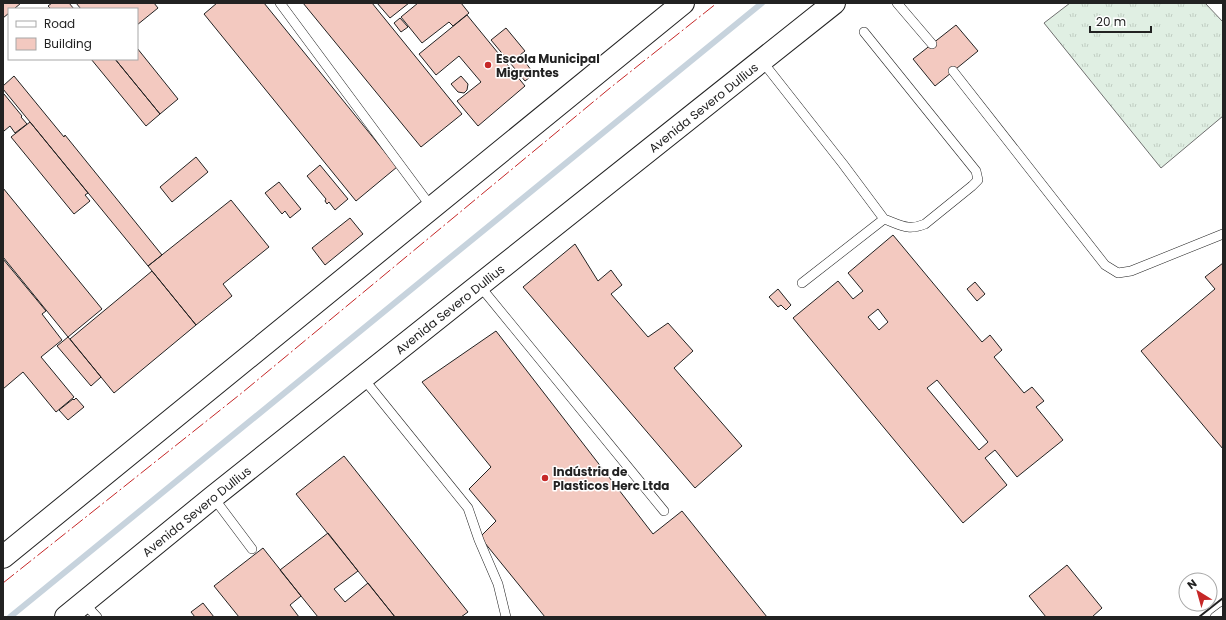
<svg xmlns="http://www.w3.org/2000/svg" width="1226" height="620" viewBox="0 0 1226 620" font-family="Poppins,sans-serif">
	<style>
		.grass { fill: url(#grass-tufts); stroke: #6f6f6f }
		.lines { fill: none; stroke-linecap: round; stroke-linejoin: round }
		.stream { stroke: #c7d3dd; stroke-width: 6 }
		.building { fill: #f3c9c0; stroke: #222; fill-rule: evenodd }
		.lane-casing { stroke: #222; stroke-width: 10 }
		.secondary-casing { stroke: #222; stroke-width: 24 }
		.lane { stroke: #fff; stroke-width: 9 }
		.secondary { stroke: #fff; stroke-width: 22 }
		.wall { stroke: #222; stroke-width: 2 }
		.power { stroke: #c62828; stroke-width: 1; stroke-dasharray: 14 3 2 3; stroke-linecap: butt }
		.poi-dot { fill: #c62828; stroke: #fff; stroke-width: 1.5 }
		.labels { text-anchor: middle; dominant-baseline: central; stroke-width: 3; stroke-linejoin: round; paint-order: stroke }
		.poi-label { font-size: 12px; font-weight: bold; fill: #222; stroke: #fff; text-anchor: start }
		.street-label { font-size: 12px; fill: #222; stroke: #fff }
	</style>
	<defs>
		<pattern id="grass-tufts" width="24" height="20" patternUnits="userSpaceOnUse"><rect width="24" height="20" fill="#e0efe3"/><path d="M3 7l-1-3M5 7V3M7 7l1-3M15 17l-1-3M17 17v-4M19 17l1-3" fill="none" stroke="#c0cdc2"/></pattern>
	</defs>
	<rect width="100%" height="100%" fill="#fff"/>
	<!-- grass -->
	<path class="grass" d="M1070 3H1205L1223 22V116L1161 168 1044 23Z"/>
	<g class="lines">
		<!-- stream -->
		<path class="stream" d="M10 617 762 3"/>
	</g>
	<!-- building -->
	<path class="building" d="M3 3H21L14 9H9V13L3 18Z
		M52 3H69L74 9H51L48 6Z
		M76 3H154L158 8 137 25V9H81Z
		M217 3H264L397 167 356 201 204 14Z
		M303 3H372L462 114 421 147Z
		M377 3H409L390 18Z
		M418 3H461L469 13 453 26 449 22 422 43 401 17Z
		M467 15 525 86 478 126 457 101 481 82 459 56 436 75 419 54Z
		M400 18 408 27 401 32 394 23Z
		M956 25 978 51 935 86 913 59Z
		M506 28 525 51 520 55 534 74 525 81 491 40Z
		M137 48 178 99 160 114 115 59H137Z
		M91 59H115L160 114 146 126Z
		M14 76 64 137 65 135 162 255 148 266 3 89V86Z
		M461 76 468 84 467 90 464 93 458 92 451 84Z
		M4 94 22 116 21 117 27 124 15 133 10 126 4 131 3 129V95Z
		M30 122 88 193 85 195 90 201 74 214 11 137Z
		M196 157 208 172 172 202 160 187Z
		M320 165 348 199 335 210 329 202 327 204 325 201 326 199 307 176Z
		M279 182 301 209 290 218 285 211 282 214 265 193Z
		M3 188 102 309 68 337 3 257Z
		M231 200 269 247 223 284 232 296 196 325 148 266Z
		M350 218 363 234 325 265 312 248Z
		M893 235 982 342 990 335 1002 350 994 357 1024 393 1032 387 1044 401 1036 407 1063 440 1017 477 995 450 985 458 1007 485 963 523 793 318 838 281 853 299 863 291 848 273ZM878 309 888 322 879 330 868 317ZM937 380 988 442 979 450 927 388Z
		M575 244 598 281 611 270 622 285 611 294 648 337 668 323 693 351 674 368 742 446 695 488 523 287Z
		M3 259 46 311 42 314 62 340 41 357 74 397 56 412 23 372 3 389Z
		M1223 263V449L1141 351 1215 289 1205 277Z
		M152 271 196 325 114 393 70 339Z
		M975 282 985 294 977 301 967 289Z
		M778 289 791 305 786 310 781 305 778 307 769 297Z
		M496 331 653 534 682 511 767 617H545L480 537 496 521 469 489 491 467 422 382Z
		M68 337 101 377 91 386 57 346Z
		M76 398 84 407 68 420 59 410 73 399 74 400Z
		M344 456 468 612 461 617H395L296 494Z
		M328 533 358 571 334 589 345 602 368 583 395 617H318L280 570Z
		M263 548 301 596 290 605 299 617H239L214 586Z
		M1067 565 1102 608 1092 617H1046L1029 596Z
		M203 603 214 617H195L191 612Z"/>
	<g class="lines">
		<defs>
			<path id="lane" d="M280 3 432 208
				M897 3 932 44
				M864 32 976 171 978 180 972 186 925 224C908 231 901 225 884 219
				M762 61 843 164 884 219 802 283
				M953 71 1105 265 1118 273 1131 271 1223 234
				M479 285 664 511
				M363 378 468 508 479 540 498 584 506 617
				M213 497 252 549
				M83 602 97 617
				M1215 617 1223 611"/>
			<g id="secondary">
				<path d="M3 557 683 3"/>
				<path id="s1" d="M66 617 213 497 834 3"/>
			</g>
		</defs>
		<!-- lane casing -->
		<use href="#lane" class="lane-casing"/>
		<!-- secondary casing -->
		<use href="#secondary" class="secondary-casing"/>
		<!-- lane -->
		<use href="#lane" class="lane"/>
		<!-- secondary -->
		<use href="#secondary" class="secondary"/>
		<!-- wall -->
		<path class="wall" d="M1199 617 1223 598"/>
		<!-- power -->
		<path class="power" d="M3 583 243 392 610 88 717 3"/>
	</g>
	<!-- markers -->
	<g class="poi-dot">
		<circle cx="488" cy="65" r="4"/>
		<circle cx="545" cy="478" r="4"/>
	</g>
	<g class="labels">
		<!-- poi labels -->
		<g class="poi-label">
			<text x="496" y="58">Escola Municipal<tspan x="496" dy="14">Migrantes</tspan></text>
			<text x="553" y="471">Indústria de<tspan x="553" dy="14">Plasticos Herc Ltda</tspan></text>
		</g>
		<!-- street labels -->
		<g class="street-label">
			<text stroke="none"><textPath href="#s1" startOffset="816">Avenida Severo Dullius</textPath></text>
			<text stroke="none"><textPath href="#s1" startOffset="492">Avenida Severo Dullius</textPath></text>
			<text stroke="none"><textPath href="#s1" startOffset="168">Avenida Severo Dullius</textPath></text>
		</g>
	</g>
	<!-- border -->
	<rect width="1226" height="620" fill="none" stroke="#222222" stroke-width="8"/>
	<!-- legend -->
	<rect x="8" y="8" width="130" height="52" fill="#ffffff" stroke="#a7a7a7"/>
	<rect x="16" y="21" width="20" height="6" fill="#ffffff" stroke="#a7a7a7"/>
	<text x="44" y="28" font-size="12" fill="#222222">Road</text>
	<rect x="16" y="38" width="20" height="12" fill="#f3c9c0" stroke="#a7a7a7"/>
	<text x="44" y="48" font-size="12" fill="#222222">Building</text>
	<!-- north arrow -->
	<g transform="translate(1198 592) rotate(323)"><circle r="19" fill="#ffffff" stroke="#a7a7a7"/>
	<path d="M0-3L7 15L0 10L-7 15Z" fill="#c62828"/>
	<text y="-6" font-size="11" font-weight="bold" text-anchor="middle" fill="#222222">N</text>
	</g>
	<!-- scale -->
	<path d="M1090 26v6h61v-6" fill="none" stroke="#222222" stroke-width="2"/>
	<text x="1096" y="26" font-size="12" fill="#222222" stroke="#ffffff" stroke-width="3" paint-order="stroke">20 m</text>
</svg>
